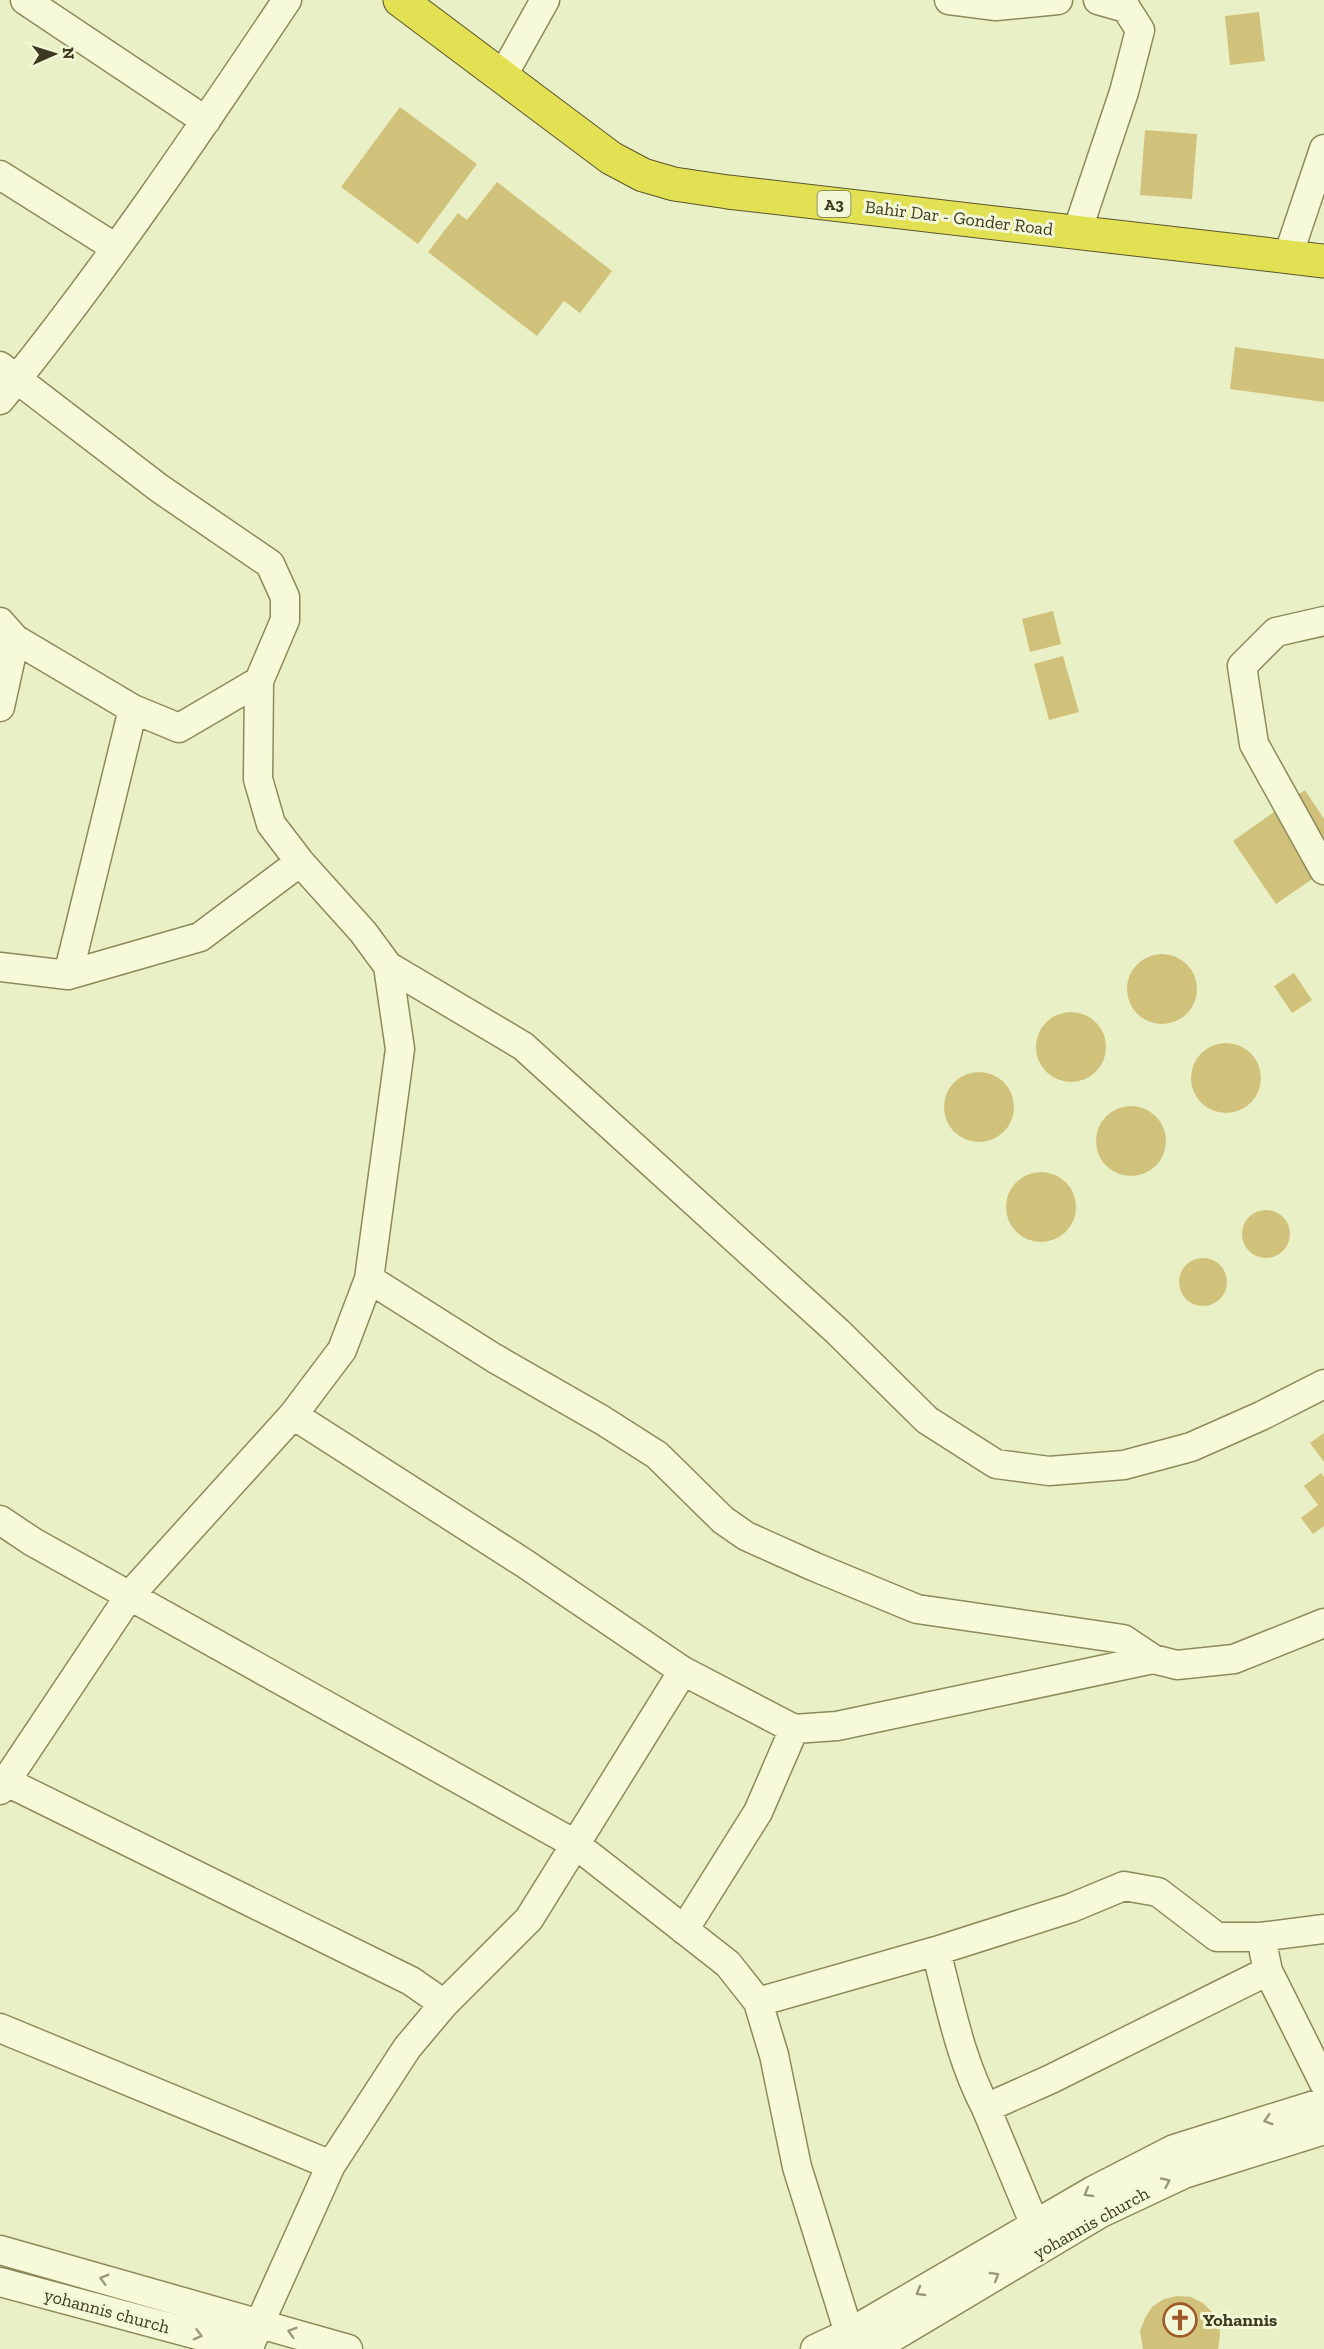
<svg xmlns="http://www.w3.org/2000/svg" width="1324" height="2349" viewBox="0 0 1324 2349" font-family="'Zilla Slab',serif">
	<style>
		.building { fill: #d0c27a }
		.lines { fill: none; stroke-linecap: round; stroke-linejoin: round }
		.minor-casing { stroke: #8c8a5a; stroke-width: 31 }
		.highway-casing { stroke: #5a552e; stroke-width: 35 }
		.minor { stroke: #f6fad9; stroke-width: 28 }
		.highway { stroke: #e2e053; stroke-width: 33 }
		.oneway { stroke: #999a7c }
		.labels { text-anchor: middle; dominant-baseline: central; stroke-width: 6; stroke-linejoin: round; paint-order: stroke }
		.shield { fill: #f2f7d5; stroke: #737256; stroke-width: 1.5 }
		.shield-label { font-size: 16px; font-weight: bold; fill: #3c391f }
		.street-label { font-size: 18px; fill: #3c391f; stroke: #f2f7d5 }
		.poi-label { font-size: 18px; font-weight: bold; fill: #3c391f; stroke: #f2f7d5; text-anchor: start }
	</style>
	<rect width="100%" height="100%" fill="#eaf0c5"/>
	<!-- building -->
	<path class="building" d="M1259 12 1265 61 1230 65 1225 16Z
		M400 107 477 164 418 244 341 187Z
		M1145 130 1197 134 1192 199 1140 195Z
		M497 182 612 271 580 313 564 301 537 336 428 252 458 213 467 220Z
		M1235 347 1324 359V402L1230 389Z
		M1053 611 1061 644 1030 652 1022 619Z
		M1063 656 1079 712 1049 720 1034 664Z
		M1305 790 1324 819V871L1276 904 1233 841Z
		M1127 989a35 35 0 1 1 70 0a35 35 0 1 1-70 0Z
		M1294 973 1312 1000 1292 1013 1274 986Z
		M1036 1047a35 35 0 1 1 70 0a35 35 0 1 1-70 0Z
		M1191 1078a35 35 0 1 1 70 0a35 35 0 1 1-70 0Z
		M944 1107a35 35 0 1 1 70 0a35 35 0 1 1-70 0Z
		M1096 1141a35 35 0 1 1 70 0a35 35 0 1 1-70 0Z
		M1006 1207a35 35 0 1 1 70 0a35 35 0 1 1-70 0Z
		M1242 1234a24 24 0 1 1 48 0a24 24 0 1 1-48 0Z
		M1179 1282a24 24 0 1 1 48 0a24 24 0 1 1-48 0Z
		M1324 1433V1462L1310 1443Z
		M1321 1473 1324 1477V1526L1313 1534 1301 1518 1318 1505 1304 1486Z
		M1177 2296 1191 2297 1203 2303 1212 2312 1219 2323 1220 2336 1218 2349H1143L1140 2331 1145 2318 1152 2307 1164 2299Z"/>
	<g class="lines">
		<defs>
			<path id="minor" d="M25 0 206 121
				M949 0 996 6 1058 0
				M502 77 545 0
				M0 175 116 248
				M1077 232 1124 92 1140 30 1126 8 1098 0
				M1288 256 1324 149
				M0 366 159 488 270 564 285 597V620L259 681 258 779 271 824 300 862 363 932 388 966 523 1046 838 1332 927 1420 996 1464 1049 1471 1124 1465 1191 1447 1261 1416 1324 1384
				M0 400C104 272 196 136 287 0
				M1324 621 1276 632 1242 666 1254 744 1324 870
				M0 622 15 639 133 709 179 728 259 681
				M0 707 15 639
				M0 967 68 975 200 937 300 862
				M68 975 133 709
				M369 1279 494 1358 602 1420 657 1455 723 1520 746 1536 815 1567 917 1609 1123 1639 1153 1659
				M293 1415 524 1563 683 1671 794 1729 837 1726 1153 1659 1177 1665 1234 1659 1324 1623
				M0 1520 33 1542 575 1844 728 1964 758 2002 774 2055 797 2167 854 2349
				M7 1782 411 1981 444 2004
				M0 1790 130 1595 293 1415 342 1350 369 1279 400 1049 388 966
				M684 1930 758 1812 794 1729
				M936 1951C950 2004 960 2059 986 2108L1051 2079 1268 1971
				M1264 1952 1268 1971 1324 2083
				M758 2002 936 1951 1071 1908 1124 1886 1158 1892 1217 1937H1260L1324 1929
				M0 2028 331 2165
				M986 2108 1035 2225
				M0 2250 348 2349
				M0 2282 250 2349
				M248 2349 331 2165 407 2048 444 2004 529 1919 683 1671
				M815 2349 849 2333 1094 2190 1174 2149 1324 2102
				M873 2349 1101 2213 1184 2174 1324 2130"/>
			<path id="highway" d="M400 0 611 158 643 175 674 184 728 192 1324 261"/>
		</defs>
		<!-- minor casing -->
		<use href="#minor" class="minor-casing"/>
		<!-- highway casing -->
		<use href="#highway" class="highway-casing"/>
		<!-- minor -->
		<use href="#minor" class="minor"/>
		<!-- highway -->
		<use href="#highway" class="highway"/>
	</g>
	<!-- one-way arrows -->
	<defs><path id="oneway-chevron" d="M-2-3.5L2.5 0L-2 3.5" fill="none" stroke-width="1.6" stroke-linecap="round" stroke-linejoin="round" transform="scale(1.5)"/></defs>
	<g class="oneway">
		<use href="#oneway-chevron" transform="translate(1268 2120) rotate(163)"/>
		<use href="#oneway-chevron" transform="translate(1166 2182) rotate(-25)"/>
		<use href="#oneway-chevron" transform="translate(1088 2193) rotate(150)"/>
		<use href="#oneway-chevron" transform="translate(995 2276) rotate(-31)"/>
		<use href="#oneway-chevron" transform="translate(104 2279) rotate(-164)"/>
		<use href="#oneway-chevron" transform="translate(920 2292) rotate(150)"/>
		<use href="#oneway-chevron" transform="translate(292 2332) rotate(-163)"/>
		<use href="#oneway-chevron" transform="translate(198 2335) rotate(15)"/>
	</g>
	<!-- icons -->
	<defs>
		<symbol id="church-ring" viewBox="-11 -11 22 22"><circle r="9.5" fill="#f2f7d5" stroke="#9d5928" stroke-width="1.5"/><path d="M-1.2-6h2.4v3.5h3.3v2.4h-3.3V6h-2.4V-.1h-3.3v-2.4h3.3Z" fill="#9d5928"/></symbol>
	</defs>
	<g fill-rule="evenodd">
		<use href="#church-ring" x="1161" y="2301" width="38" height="38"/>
	</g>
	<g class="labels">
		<!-- shield labels -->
		<rect class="shield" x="817.5" y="191" width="33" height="26" rx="4.5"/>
		<g class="shield-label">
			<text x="834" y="204">A3</text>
		</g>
		<!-- street labels -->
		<g class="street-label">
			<text transform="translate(959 218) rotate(7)">Bahir Dar - Gonder Road</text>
			<text transform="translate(1091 2223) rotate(-29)">yohannis church</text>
			<text transform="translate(107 2311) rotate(15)">yohannis church</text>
		</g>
		<!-- poi labels -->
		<g class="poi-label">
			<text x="1203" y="2320">Yohannis</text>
		</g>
	</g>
	<!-- north arrow -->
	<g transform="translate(54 54) rotate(87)" stroke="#f2f7d5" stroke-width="4.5" paint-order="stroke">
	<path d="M0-4.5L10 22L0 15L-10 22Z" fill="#3c391f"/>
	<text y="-9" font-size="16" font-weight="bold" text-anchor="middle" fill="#3c391f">N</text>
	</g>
</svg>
